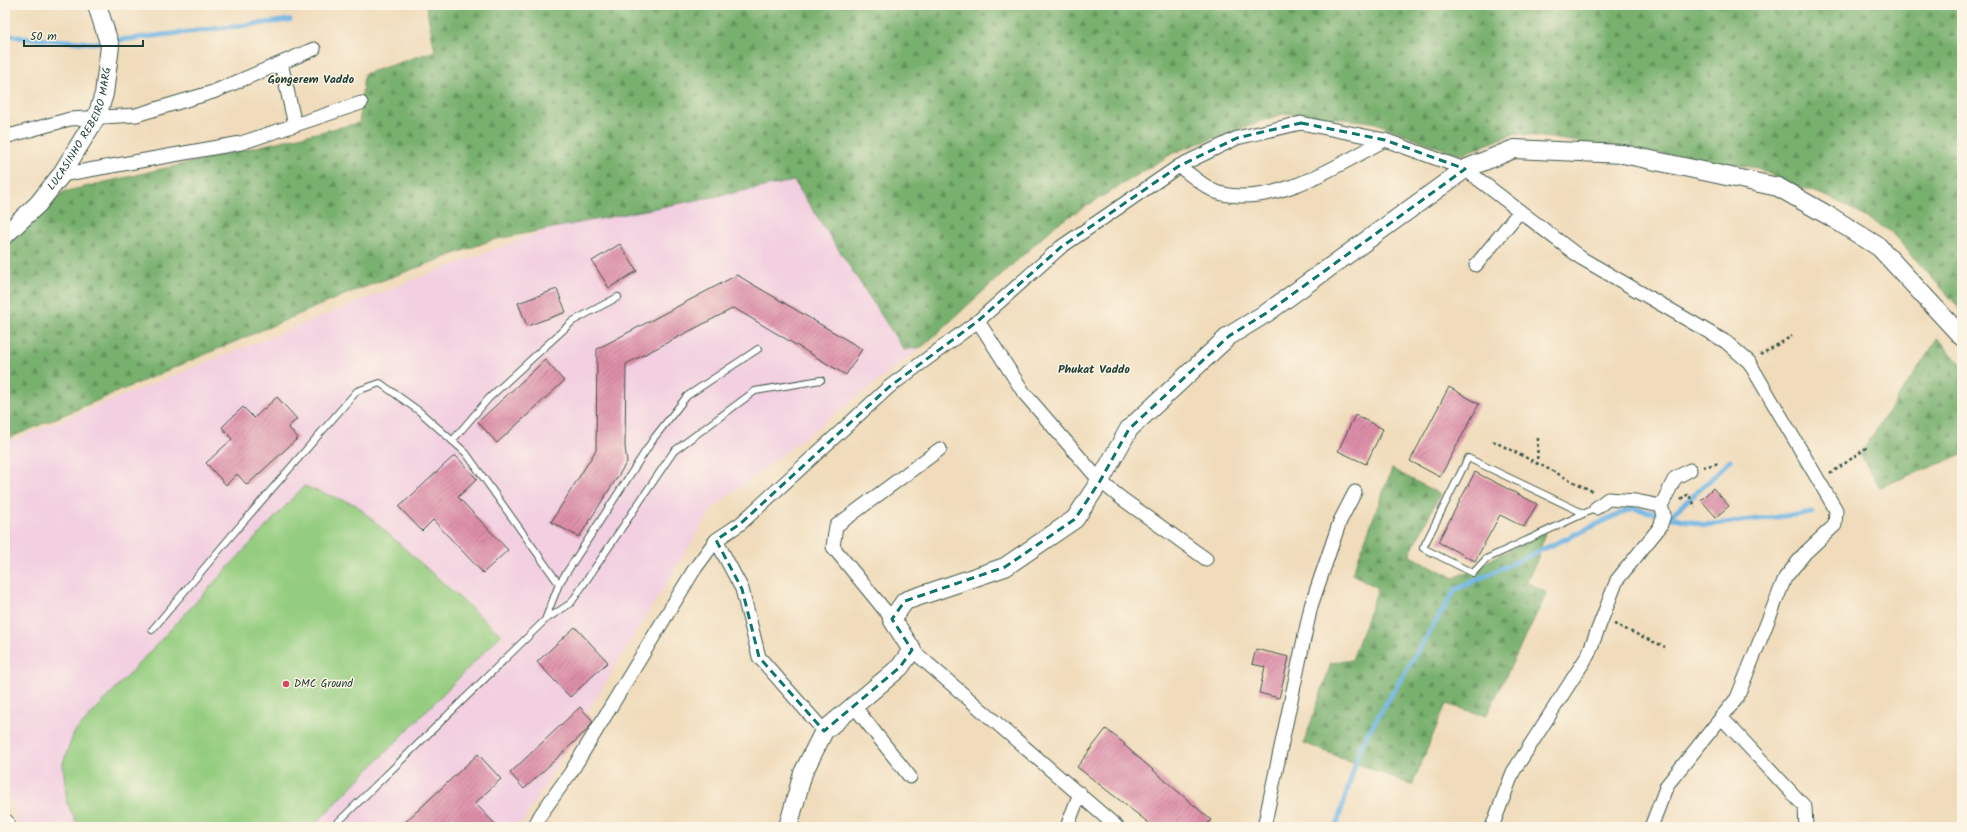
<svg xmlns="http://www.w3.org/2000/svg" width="1967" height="832" viewBox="0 0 1967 832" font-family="Kalam,sans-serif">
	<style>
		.built { fill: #f2cfe1 }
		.forest { fill: url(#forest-firs); stroke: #4c7651 }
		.pitch { fill: #95cd80; stroke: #5a855a }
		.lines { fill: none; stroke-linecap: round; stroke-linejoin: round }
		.stream { stroke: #6cb3e3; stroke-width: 5 }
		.building { fill: url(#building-hatch) }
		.lane-casing { stroke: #3e5548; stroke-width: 8 }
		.street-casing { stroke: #3e5548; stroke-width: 15 }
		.secondary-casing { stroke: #3e5548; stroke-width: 20 }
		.path { stroke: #3e5548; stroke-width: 2.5; stroke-dasharray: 3 3; stroke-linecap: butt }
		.lane { stroke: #fff; stroke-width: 6 }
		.street { stroke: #fff; stroke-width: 13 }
		.secondary { stroke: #fff; stroke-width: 18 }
		.marked { fill: none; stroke: #0f766e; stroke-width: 3; stroke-dasharray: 8 5; stroke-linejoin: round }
		.poi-dot { fill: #d1495b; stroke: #fcf5e5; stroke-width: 1.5 }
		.labels { text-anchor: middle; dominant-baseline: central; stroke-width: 3; stroke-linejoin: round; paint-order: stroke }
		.street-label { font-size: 11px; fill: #1f3d34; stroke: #fcf5e5 }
		.poi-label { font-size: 11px; fill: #1f3d34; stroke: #fcf5e5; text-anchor: start }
		.neighbourhood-label { font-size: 12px; font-weight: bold; fill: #1f3d34; stroke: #fcf5e5 }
	</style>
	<defs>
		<pattern id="forest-firs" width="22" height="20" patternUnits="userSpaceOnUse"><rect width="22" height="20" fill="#78b06e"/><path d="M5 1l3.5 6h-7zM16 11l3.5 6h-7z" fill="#62905b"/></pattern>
		<pattern id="building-hatch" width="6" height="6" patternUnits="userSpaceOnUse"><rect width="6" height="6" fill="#de8ea9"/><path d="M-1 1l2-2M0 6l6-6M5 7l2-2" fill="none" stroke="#b3758a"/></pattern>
	</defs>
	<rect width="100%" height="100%" fill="#fcf5e5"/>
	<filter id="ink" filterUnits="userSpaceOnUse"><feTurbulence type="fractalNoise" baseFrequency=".025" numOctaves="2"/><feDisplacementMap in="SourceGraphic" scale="8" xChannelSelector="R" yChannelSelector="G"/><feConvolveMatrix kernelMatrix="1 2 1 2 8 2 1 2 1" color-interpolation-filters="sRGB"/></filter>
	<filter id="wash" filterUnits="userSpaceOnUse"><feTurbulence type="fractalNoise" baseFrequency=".012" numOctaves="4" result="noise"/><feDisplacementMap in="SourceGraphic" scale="16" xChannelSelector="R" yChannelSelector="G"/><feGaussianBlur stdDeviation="0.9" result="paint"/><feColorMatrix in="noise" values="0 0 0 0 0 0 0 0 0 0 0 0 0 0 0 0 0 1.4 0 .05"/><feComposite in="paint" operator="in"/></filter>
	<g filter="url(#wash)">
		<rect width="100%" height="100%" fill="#f0dcbb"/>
		<!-- built -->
		<path class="built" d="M796 153 913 282 922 347 713 508 628 645 520 827H19L5 779V443L423 276 625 200Z"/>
		<!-- forest -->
		<path class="forest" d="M426 5H1962V311L1890 231 1834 199 1781 180 1758 168 1516 133 1459 155 1373 122 1285 113 1175 152 1057 224 922 347 904 350 794 181 492 240 351 292 5 440V244L63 192 359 123 364 74 435 51Z
			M1938 338 1962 366V455L1880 487 1860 454Z
			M1392 469 1440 494 1409 555 1454 578 1545 532 1538 558 1526 582 1547 593 1486 716 1446 704 1412 785 1304 743 1331 663 1352 660 1378 588 1352 574Z"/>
		<!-- pitch -->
		<path class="pitch" d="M304 486 356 505 501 635 312 827H79L67 803 63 763 74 733Z"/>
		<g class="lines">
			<!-- stream -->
			<path class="stream" d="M5 34 24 38 94 43 290 20
				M1670 516 1704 486 1730 460
				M1336 827 1362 743 1455 590 1632 508 1705 525 1812 513"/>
		</g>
		<g id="blocks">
			<!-- building -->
			<path class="building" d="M620 244 637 271 609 288 592 261Z
				M737 275 862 349 846 375 734 308 626 364 625 447 627 462 579 537 551 522 596 450 597 349Z
				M557 289 566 312 527 326 518 303Z
				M545 360 564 381 497 443 478 422Z
				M1449 387 1479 404 1440 477 1410 461Z
				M277 397 297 419 288 427 298 438 247 485 237 474 226 485 206 463 232 439 222 427 243 407 254 418Z
				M1355 415 1383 429 1366 464 1338 451Z
				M455 455 477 479 458 497 508 550 483 573 433 520 422 531 399 507Z
				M1475 472 1537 504 1524 527 1500 515 1475 561 1438 542Z
				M1713 488 1729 506 1716 517 1701 500Z
				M575 627 608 662 570 697 537 662Z
				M1256 649 1289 657 1279 698 1259 693 1265 667 1252 664Z
				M580 707 593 721 587 730 524 789 510 773Z
				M1106 729 1125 744 1124 745 1211 820 1205 827H1154L1077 767Z
				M478 754 501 779 475 803 498 827H400Z"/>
		</g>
	</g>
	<g filter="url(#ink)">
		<use href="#blocks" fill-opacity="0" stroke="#3e5548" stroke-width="1"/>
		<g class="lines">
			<defs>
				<path id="lane" d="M452 441 489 398 573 321 618 297
					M1583 513 1468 458 1423 548 1473 573 1486 559 1596 508
					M545 620 571 603 674 451 755 391 821 380
					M152 630 232 535 357 391 380 383 419 411 466 453 559 584
					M333 827 545 620 559 584 654 438 687 396 758 349"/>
				<path id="street" d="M281 63 295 125
					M5 137 70 119 136 115 213 92 314 49
					M1179 166C1188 173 1210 191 1219 193 1274 208 1338 165 1385 140
					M61 175 241 143 361 103
					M1476 265 1520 211
					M978 321 1024 393 1100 481 1121 498 1206 559
					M1661 506 1675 478 1690 470
					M892 619 833 547 836 526 940 449
					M912 650 1117 827
					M854 706 910 777
					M1721 717 1805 807 1806 827
					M824 731 759 657 742 589 716 540 740 524 889 387 978 321 1061 247 1179 166 1237 138 1301 123 1385 140 1465 169 1581 258 1726 342 1749 362 1836 510 1835 525 1805 553 1785 578 1737 698 1667 785 1651 827
					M534 827 541 814 571 772 694 570 716 540
					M1067 827 1080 793
					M1264 827 1311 606 1340 521 1355 492
					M1492 827 1513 772 1588 655 1617 580 1660 527 1664 515 1661 506 1636 501 1608 499 1596 508"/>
				<g id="secondary">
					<path id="s1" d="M5 235 38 204 61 175 97 116 104 94 110 46 97 5"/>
					<path d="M5 823 6 827"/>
					<path d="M788 827 803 773 824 731 900 667 912 650 892 619 905 601 1005 567 1075 519 1100 481 1129 429 1229 336 1268 312 1465 169 1514 149 1623 154 1778 187 1831 217 1879 247 1962 337"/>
				</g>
			</defs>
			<!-- lane casing -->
			<use href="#lane" class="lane-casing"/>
			<!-- street casing -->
			<use href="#street" class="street-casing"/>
			<!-- secondary casing -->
			<use href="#secondary" class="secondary-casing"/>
			<!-- path -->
			<path class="path" d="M1760 355 1792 336
				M1493 441 1594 492
				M1537 465 1538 437
				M1703 467 1720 463
				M1830 474 1869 446
				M1681 500 1688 494 1696 507
				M1614 624 1665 647"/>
			<!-- lane -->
			<use href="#lane" class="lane"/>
			<!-- street -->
			<use href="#street" class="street"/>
			<!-- secondary -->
			<use href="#secondary" class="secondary"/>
		</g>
	</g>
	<!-- marked area -->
	<path class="marked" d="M1301 123 1385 140 1465 169 1268 312 1229 336 1129 429 1100 481 1075 519 1005 567 905 601 892 619 912 650 900 667 824 731 759 657 742 589 716 540 740 524 889 387 978 321 1061 247 1179 166 1237 138Z"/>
	<!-- markers -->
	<circle class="poi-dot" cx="286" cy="684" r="4"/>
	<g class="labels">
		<!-- street labels -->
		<g class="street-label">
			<text stroke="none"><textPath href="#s1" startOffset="133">LUCASINHO REBEIRO MARG</textPath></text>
		</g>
		<!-- poi labels -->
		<g class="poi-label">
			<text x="294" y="684">DMC Ground</text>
		</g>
		<!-- neighbourhood labels -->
		<g class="neighbourhood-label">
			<text x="311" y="79">Gongerem Vaddo</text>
			<text x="1094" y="369">Phukat Vaddo</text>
		</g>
	</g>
	<!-- margin -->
	<rect width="1967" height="832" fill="none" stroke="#fcf5e5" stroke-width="20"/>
	<!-- scale -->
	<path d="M24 40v6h119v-6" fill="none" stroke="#1f3d34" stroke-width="2"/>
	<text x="30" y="40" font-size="12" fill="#1f3d34" stroke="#fcf5e5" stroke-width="3" paint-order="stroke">50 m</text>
</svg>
